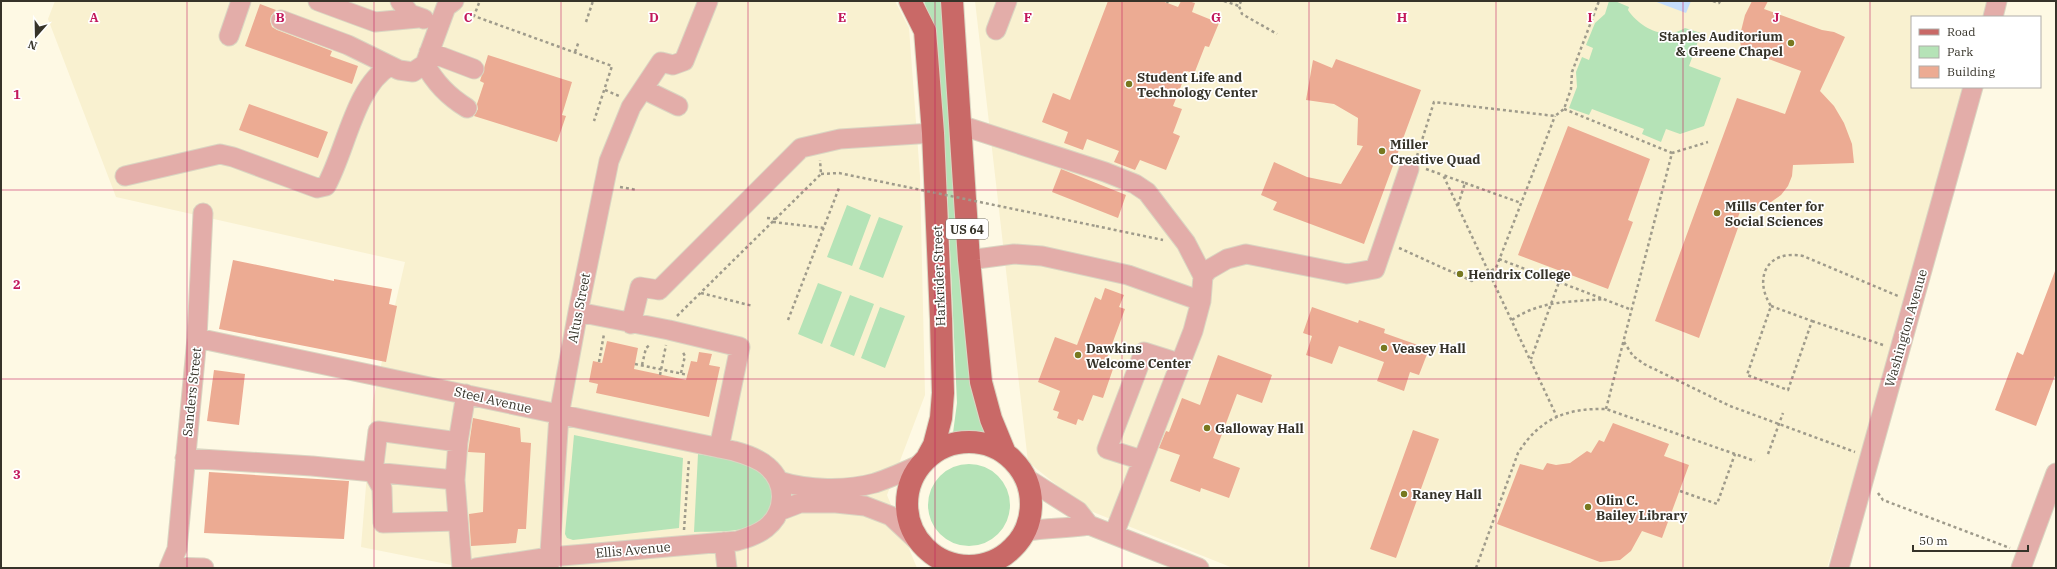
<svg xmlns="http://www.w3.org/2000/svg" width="2057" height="569" viewBox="0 0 2057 569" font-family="'IBM Plex Serif',serif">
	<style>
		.built { fill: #f9f1d0 }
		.green { fill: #b5e3b7 }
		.water { fill: #c5defc }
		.building { fill: #ecab93 }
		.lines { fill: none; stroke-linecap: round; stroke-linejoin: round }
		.minor-casing { stroke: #dad5c2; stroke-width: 21 }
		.major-casing { stroke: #dad5c2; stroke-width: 24 }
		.path { stroke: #9f9b8b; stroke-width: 2.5; stroke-dasharray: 3 3; stroke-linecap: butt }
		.minor { stroke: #e3ada9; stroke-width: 19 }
		.major { stroke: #c96967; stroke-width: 22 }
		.path-bridge { stroke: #9f9b8b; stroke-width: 2.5; stroke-dasharray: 3 3; stroke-linecap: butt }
		.grid { fill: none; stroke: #c2185b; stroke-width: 1; stroke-opacity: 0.55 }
		.poi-dot { fill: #777820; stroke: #fff; stroke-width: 1.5 }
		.labels { text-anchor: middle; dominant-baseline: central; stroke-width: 3.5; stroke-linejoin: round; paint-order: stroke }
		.shield { fill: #fff; stroke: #727069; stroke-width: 1 }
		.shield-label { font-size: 12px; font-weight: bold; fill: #363329 }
		.poi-label { font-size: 13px; font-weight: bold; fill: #363329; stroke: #fff; text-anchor: start }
		.street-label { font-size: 13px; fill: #363329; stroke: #fff }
		.grid-label { font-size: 13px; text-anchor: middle; font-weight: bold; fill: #c2185b; stroke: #fff; stroke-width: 3.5; stroke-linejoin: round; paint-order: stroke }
	</style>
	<rect width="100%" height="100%" fill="#fef9e4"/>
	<!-- built -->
	<path class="built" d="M55 1H895L909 28 920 176 925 395 887 495 917 568H467L361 547 373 400 405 262 116 197 48 19Z
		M975 1H1994L1989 17H1912V87H1969L1827 568H1233L1088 510 1028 462Z"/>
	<!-- green -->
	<path class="green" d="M924 1H945L986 432 953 433 957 403 948 205 936 35Z
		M1609 1H1615L1629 7 1628 10C1640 28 1665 41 1685 28L1701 33 1689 66 1721 78 1704 126 1680 134 1666 129 1661 142 1642 134 1644 129 1592 109 1589 115 1569 108 1577 87 1576 72 1582 57 1589 60 1593 48 1586 45 1595 23 1605 14Z
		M847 205 871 215 852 266 827 257Z
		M879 217 903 226 883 278 859 269Z
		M818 283 842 292 822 344 798 334Z
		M850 295 874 304 854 356 830 346Z
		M880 307 905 316 885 368 861 358Z
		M574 435 683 458 679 528 573 540 567 538 565 534Z
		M698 454C711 457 739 459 749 464 758 468 770 479 772 488 774 503 766 521 752 526 734 533 712 531 694 532Z
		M928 505a41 41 0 1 1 82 0a41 41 0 1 1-82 0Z"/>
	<!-- water -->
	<path class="water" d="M1654 1H1691L1686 13Z"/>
	<!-- building -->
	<path class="building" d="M1108 1H1162L1178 7 1181 1H1188L1195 3 1192 12 1219 23 1209 47 1205 46 1194 74 1187 71 1173 106 1182 109 1173 133 1180 136 1166 170 1140 160 1135 170 1114 162 1119 151 1087 139 1083 150 1064 143 1068 132 1042 122 1053 93 1070 100Z
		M1752 1H1768L1764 9 1822 30 1834 32 1845 37 1820 91 1834 106 1844 123 1852 144 1854 163 1793 165 1792 176 1788 186 1781 195 1771 202 1761 206H1742L1737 220 1739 225 1699 338 1655 321 1737 98 1785 114 1801 71 1742 49 1739 39 1745 15Z
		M260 4 276 10 271 16 270 21 272 27 277 30 332 51 330 56 358 66 352 84 245 46Z
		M488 55 572 82 562 115 566 116 557 142 474 116 478 109 477 104 484 83 480 81Z
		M1336 59 1421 90 1364 244 1273 210 1277 202 1261 195 1274 162 1307 177 1341 184 1363 146 1357 145 1358 118 1334 104 1306 100 1313 60 1332 68Z
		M249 104 328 132 318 158 239 130Z
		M1568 126 1650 159 1628 220 1633 222 1608 289 1518 255Z
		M1061 169 1126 195 1118 218 1052 192Z
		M233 260 334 281V279L392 289 389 304 397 306 386 362 219 329Z
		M2055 271 2056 373 2036 426 1995 410 2017 352 2023 355Z
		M1105 288 1124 295 1119 307 1125 309 1104 366 1113 369 1103 398 1093 395 1083 421 1078 419 1076 425 1057 418 1059 412 1053 410 1060 391 1038 382 1055 337 1077 345 1095 297 1101 300Z
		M1312 307 1358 323 1359 320 1385 329 1384 333 1429 349 1419 375 1410 372 1404 391 1377 381 1384 362 1339 346 1332 364 1306 355 1312 336 1303 333Z
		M607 341 638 348 634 369 686 380 691 361 697 362 699 352 712 354 709 365 720 367 709 417 596 393 598 384 589 382 593 361 602 363Z
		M1218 355 1272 375 1262 403 1237 394 1213 458 1240 468 1229 498 1201 488 1200 492 1170 481 1180 455 1159 448 1166 431 1169 432 1182 398 1200 405Z
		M214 370 245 374 239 425 207 421Z
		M473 418 520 428 521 442 531 443 526 529H518L516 543 471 546 469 514 483 512 485 453 468 452Z
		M1613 423 1669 444 1664 456 1689 465 1662 538 1642 531 1631 551 1620 560 1600 562 1497 524 1520 464 1543 470 1547 463 1556 465 1570 463 1587 451 1591 453 1599 440 1604 442Z
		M1413 430 1439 439 1396 558 1370 549Z
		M209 472 349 481 344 539 204 533Z"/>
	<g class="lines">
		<defs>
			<path id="minor" d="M318 1 375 22 418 18
				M400 1 410 14 424 19
				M1993 17 1997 1
				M281 20 348 45 399 70 413 72 425 64 446 7 454 1
				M996 30 1007 1
				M229 36 241 1
				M429 52 474 69
				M425 64C435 83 449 97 467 108
				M643 89 678 106
				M960 125 1105 172 1135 184 1147 192 1186 243 1203 276 1201 301
				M125 176 220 154 233 157 317 188 326 186C346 150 355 86 390 66
				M969 260 1014 254 1042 256 1128 275 1201 301 1193 331 1114 534
				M1203 276 1208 270 1227 259 1246 254 1347 274 1375 269 1409 169
				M578 312 669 330 740 347 719 448
				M631 324 640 287 659 290 801 148 840 139 933 133
				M197 338 734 451C745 454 758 458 767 466 787 483 786 512 766 528 757 535 747 538 737 541L550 557 476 568
				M185 458 312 466 455 480
				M1142 460 1107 449 1144 352 1179 363
				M1026 478 1078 511 1089 525 1199 568
				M779 481C808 490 846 491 875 483 890 478 906 471 921 464
				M779 511 800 503H836L865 506 891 516 922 545
				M457 521 383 523 382 488 373 472 378 431 458 442
				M1024 532C1046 527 1068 529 1089 525
				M724 542 727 568
				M170 567 204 568
				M169 568 177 549 197 338 203 213
				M462 568 455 480 458 442 466 394
				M549 568 559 415 578 312 609 161 631 107 661 62 673 65 684 61 708 1
				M1839 568 1973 87
				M2021 568 2056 473"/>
			<path id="major" d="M910 1 925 31 933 133 941 319 943 393 941 418 934 445 928 456
				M952 1 969 260 981 382 991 419 1005 453
				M907 504a62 62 0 1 1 124 0a62 62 0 1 1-124 0Z"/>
		</defs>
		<!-- minor casing -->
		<use href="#minor" class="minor-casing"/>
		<!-- major casing -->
		<use href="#major" class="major-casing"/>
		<!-- path -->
		<path class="path" d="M1224 1 1239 6
			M1241 1 1239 6 1242 14 1277 34
			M1713 1 1719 3 1720 1
			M479 3 474 16 612 66 594 121
			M1167 3 1168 1
			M586 22 593 1
			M575 52 579 41
			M605 90 619 96
			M1564 109 1672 153
			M1417 156 1434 102 1555 116 1564 109 1571 89 1572 72 1599 1
			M1426 169 1443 175
			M1465 183 1521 203
			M620 187 637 190
			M1458 205 1465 183 1443 175 1557 417
			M767 218 776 219
			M773 222 824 228
			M1096 226 1163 240
			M1399 248 1472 281 1496 268 1555 116
			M1499 259 1559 282 1531 359
			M1559 282 1632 310
			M701 293 753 306
			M1771 306 1812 321 1788 390 1747 375 1771 306C1753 278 1767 249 1803 256L1898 296
			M677 316 821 174 820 160
			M788 320 839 188
			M1512 320C1541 300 1571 302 1604 299
			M1812 321 1883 345
			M1624 342 1633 356 1644 364 1730 406 1855 452
			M599 362 604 334
			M635 364 688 375
			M642 365 646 348 651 344
			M681 373 685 356 682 351
			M660 375 666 345
			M1606 409 1672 153 1708 142
			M1768 454 1783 413
			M1680 491 1717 504 1735 454
			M1878 493 1883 500 2010 548
			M684 530 689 459
			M1476 568 1518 453C1540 418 1567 408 1606 409L1755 461"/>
		<!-- minor -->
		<use href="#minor" class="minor"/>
		<!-- major -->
		<use href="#major" class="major"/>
		<!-- path-bridge -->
		<path class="path-bridge" d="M821 174 839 173 1096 226"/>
	</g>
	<!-- grid -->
	<path class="grid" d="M187 1V568M374 1V568M561 1V568M748 1V568M935 1V568M1122 1V568M1309 1V568M1496 1V568M1683 1V568M1870 1V568M1 190H2056M1 379H2056"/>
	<!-- markers -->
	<g class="poi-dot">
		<circle cx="1791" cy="43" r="4"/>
		<circle cx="1129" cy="84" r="4"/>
		<circle cx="1382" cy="151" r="4"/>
		<circle cx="1717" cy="213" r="4"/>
		<circle cx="1460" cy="274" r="4"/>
		<circle cx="1384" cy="348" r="4"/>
		<circle cx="1078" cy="355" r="4"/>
		<circle cx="1207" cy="428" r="4"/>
		<circle cx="1404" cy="494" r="4"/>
		<circle cx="1588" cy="507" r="4"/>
	</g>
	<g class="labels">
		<!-- shield labels -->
		<rect class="shield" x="946" y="219" width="42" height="20" rx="3"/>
		<g class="shield-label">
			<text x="967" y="229">US 64</text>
		</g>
		<!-- poi labels -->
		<g class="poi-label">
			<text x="1783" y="36" text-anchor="end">Staples Auditorium<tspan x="1783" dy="15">&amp; Greene Chapel</tspan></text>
			<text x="1137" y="77">Student Life and<tspan x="1137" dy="15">Technology Center</tspan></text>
			<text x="1390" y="144">Miller<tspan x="1390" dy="15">Creative Quad</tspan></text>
			<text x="1725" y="206">Mills Center for<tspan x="1725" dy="15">Social Sciences</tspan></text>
			<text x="1468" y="274">Hendrix College</text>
			<text x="1086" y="348">Dawkins<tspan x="1086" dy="15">Welcome Center</tspan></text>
			<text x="1392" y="348">Veasey Hall</text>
			<text x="1215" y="428">Galloway Hall</text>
			<text x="1412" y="494">Raney Hall</text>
			<text x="1596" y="500">Olin C.<tspan x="1596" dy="15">Bailey Library</tspan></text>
		</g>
		<!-- street labels -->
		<g class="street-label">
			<text transform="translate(939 276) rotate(-92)">Harkrider Street</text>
			<text transform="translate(579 308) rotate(-79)">Altus Street</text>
			<text transform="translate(1906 328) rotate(-74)">Washington Avenue</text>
			<text transform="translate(192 392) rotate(-84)">Sanders Street</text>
			<text transform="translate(493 400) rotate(13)">Steel Avenue</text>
			<text transform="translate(633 550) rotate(-5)">Ellis Avenue</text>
		</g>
	</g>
	<g class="grid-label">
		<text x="94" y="22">A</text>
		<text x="280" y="22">B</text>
		<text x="468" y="22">C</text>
		<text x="654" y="22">D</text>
		<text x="842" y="22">E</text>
		<text x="1028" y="22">F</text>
		<text x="1216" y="22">G</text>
		<text x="1402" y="22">H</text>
		<text x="1590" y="22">I</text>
		<text x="1776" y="22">J</text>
		<text x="17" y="99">1</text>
		<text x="17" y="289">2</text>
		<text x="17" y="479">3</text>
	</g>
	<!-- border -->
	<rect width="2057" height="569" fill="none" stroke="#363329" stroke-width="4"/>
	<!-- legend -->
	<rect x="1911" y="16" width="130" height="72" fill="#ffffff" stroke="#afada9"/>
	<rect x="1919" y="29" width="20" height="6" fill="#c96967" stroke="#afada9"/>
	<text x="1947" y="36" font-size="12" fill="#363329">Road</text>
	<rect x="1919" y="46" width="20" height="12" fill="#b5e3b7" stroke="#afada9"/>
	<text x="1947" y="56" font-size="12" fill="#363329">Park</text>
	<rect x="1919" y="66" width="20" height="12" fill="#ecab93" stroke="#afada9"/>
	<text x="1947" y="76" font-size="12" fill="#363329">Building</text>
	<!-- north arrow -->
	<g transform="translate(36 36) rotate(200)" stroke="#ffffff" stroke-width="3" paint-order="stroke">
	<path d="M0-3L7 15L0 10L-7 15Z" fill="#363329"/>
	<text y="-6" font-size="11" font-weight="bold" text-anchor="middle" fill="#363329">N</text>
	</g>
	<!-- scale -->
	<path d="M1913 545v6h115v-6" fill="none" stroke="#363329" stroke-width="2"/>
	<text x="1919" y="545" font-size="12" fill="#363329" stroke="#ffffff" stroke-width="3" paint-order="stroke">50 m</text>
</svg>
